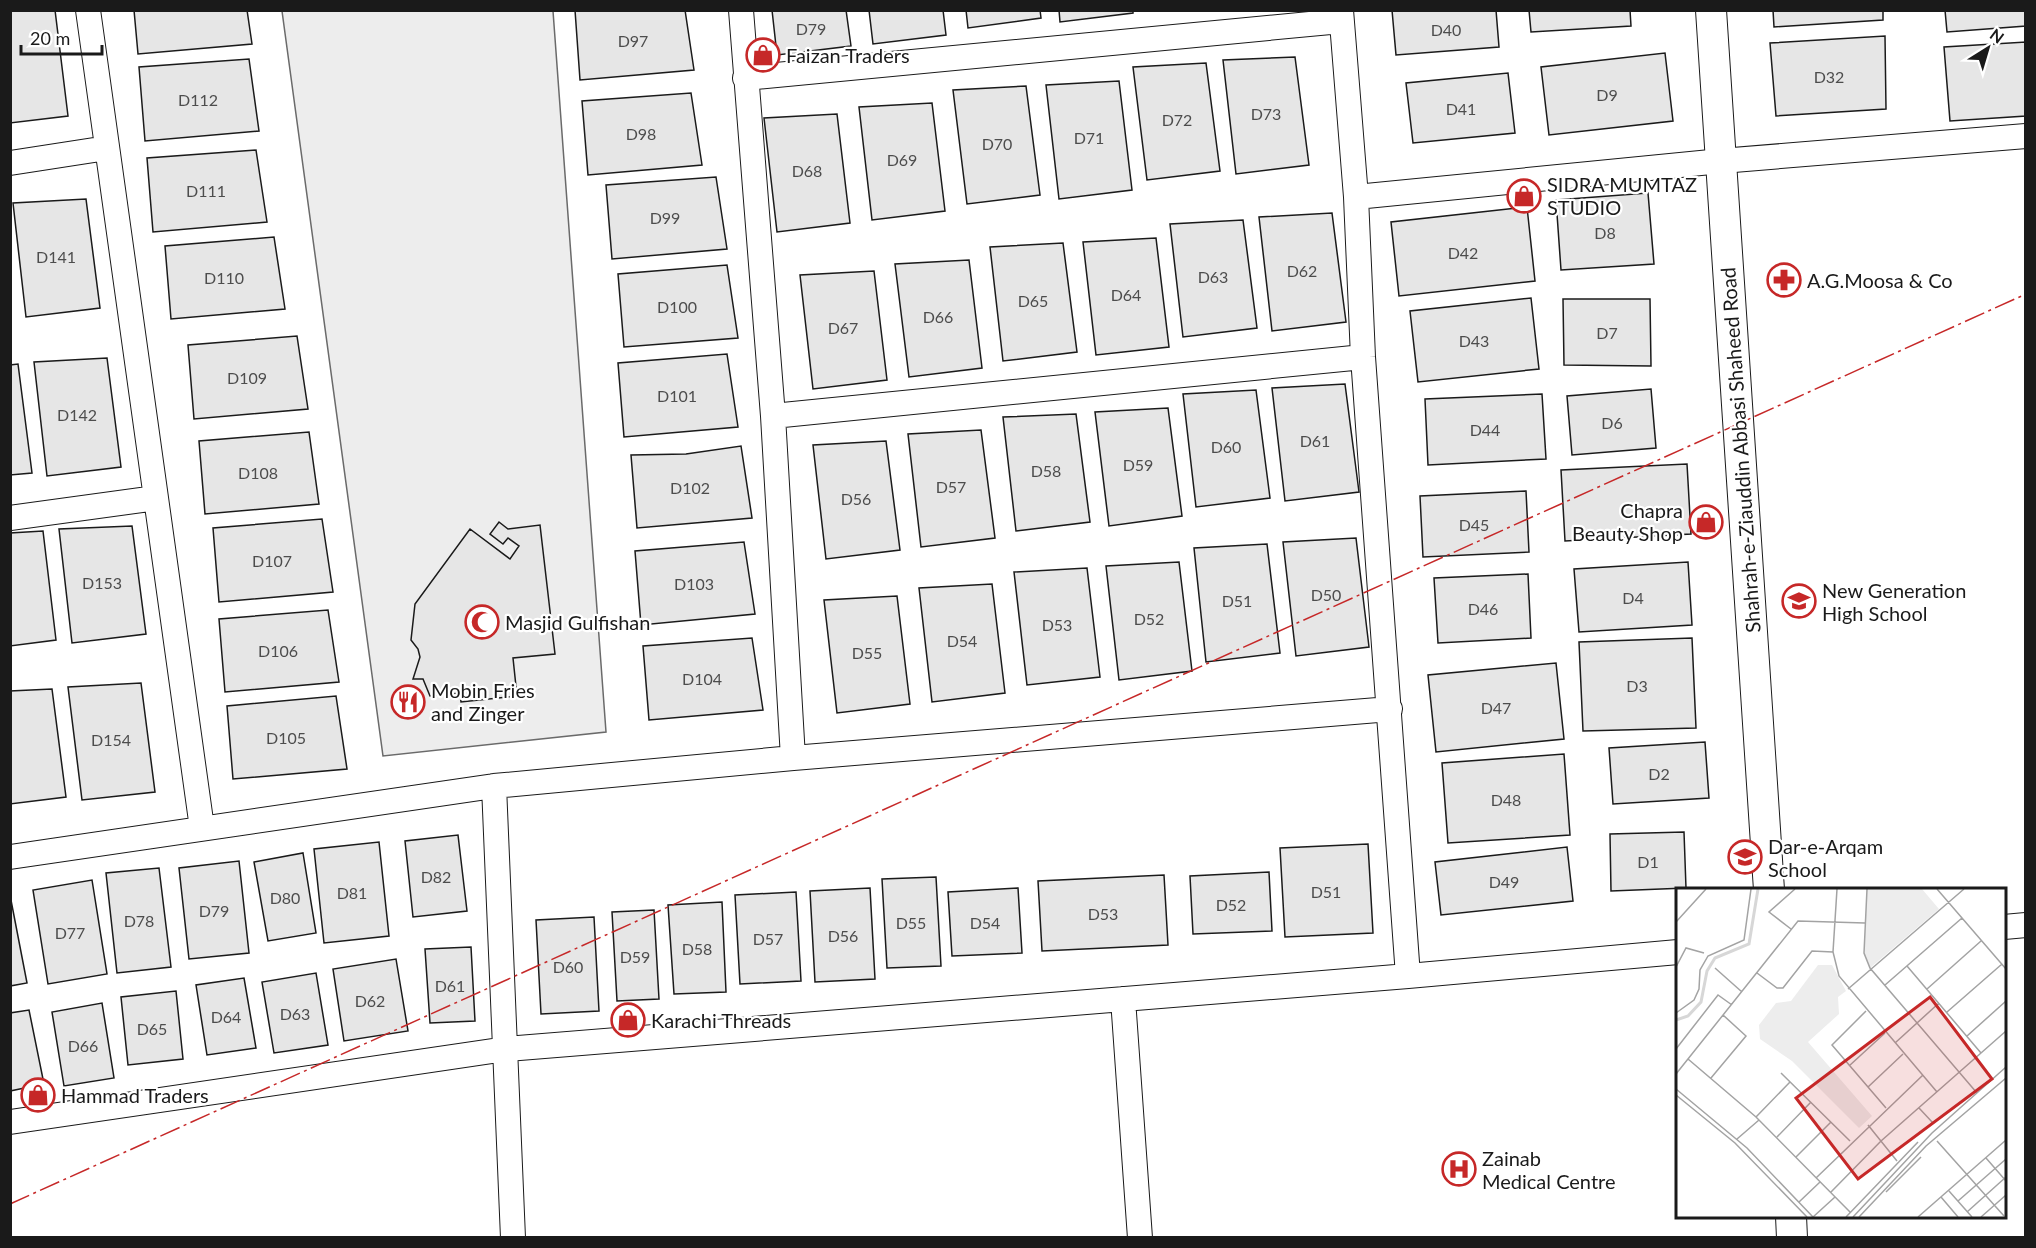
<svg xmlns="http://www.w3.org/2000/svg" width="2036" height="1248" viewBox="0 0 2036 1248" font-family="Lato,sans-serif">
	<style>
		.green { fill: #ededed; stroke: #6a6a6a; stroke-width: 1.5 }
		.building { fill: #e6e6e6; stroke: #1a1a1a; stroke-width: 1.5 }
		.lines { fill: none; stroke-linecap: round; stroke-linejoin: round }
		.minor-casing { stroke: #1a1a1a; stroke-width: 26 }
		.tertiary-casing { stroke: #1a1a1a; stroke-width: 32 }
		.minor { stroke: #fff; stroke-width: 24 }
		.tertiary { stroke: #fff; stroke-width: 30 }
		.power { stroke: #c62828; stroke-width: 1.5; stroke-dasharray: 21 4.5 3 4.5; stroke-linecap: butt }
		.labels { text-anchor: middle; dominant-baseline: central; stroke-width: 4.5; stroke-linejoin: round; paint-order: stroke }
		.number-label { font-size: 16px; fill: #4d4d4d }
		.poi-label { font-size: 20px; fill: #1a1a1a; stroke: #fff; text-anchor: start }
		.street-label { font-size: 20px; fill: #1a1a1a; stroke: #fff }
		.inset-river { fill: none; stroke: #d7d7d7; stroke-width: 3 }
		.inset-road { fill: none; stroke: #a3a3a3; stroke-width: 1.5 }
		.view { fill: #c62828; fill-opacity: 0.15; stroke: #c62828; stroke-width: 3 }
		.inset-edge { fill: none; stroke: #1a1a1a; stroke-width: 3 }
	</style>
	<rect width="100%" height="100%" fill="#fff"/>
	<!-- green -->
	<path class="green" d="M282 11H553L606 732 383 756Z"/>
	<!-- building -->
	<path class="building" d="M10 10H55L68 116 10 123Z
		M134 10H247L252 44 138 54Z
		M575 10H685L694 70 580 80Z
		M772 10H846L851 46 777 55Z
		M869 10H943L946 35 873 44Z
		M966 10H1040L1041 18 968 28Z
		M1059 10H1133V13L1060 22Z
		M1392 10H1496L1499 47 1396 55Z
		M1529 10H1630L1631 26 1531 32Z
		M1773 10H1883V20L1774 27Z
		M1945 10H2026V26L1947 32Z
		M1885 36 1886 109 1776 116 1770 43Z
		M2026 42V116L1950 121 1944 47Z
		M1665 53 1673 121 1549 135 1541 67Z
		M1295 57 1309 165 1236 174 1223 60Z
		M249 59 259 131 145 141 139 67Z
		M1206 63 1220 171 1147 180 1133 67Z
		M1508 73 1515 133 1413 143 1406 83Z
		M1119 81 1132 190 1059 199 1046 85Z
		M1026 86 1040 195 967 204 953 90Z
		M691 93 702 165 588 175 582 101Z
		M932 103 945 211 872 220 859 107Z
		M837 114 850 223 777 232 764 118Z
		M256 150 267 222 153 232 147 158Z
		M716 177 727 249 612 259 606 185Z
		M1648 193 1654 264 1561 270 1556 200Z
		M86 199 100 308 26 317 13 203Z
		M1527 207 1535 281 1399 296 1391 222Z
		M1332 213 1346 322 1272 331 1259 217Z
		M1243 220 1257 328 1183 337 1170 224Z
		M274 237 285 309 171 319 165 246Z
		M1156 238 1169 347 1096 355 1083 242Z
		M1063 243 1077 352 1003 361 990 247Z
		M969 260 982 368 909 377 895 264Z
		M727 265 738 338 624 347 618 274Z
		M874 271 887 380 813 389 800 275Z
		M1531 298 1539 369 1418 382 1410 311Z
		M1563 299H1650L1651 366 1564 365Z
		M297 336 308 409 194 419 188 345Z
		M727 354 738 427 624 437 618 363Z
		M107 358 121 467 47 476 34 362Z
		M18 364 32 473 10 475V365Z
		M1345 384 1359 492 1285 501 1272 388Z
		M1651 389 1656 448 1572 455 1567 396Z
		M1256 390 1270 498 1196 507 1183 394Z
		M1542 394 1546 459 1428 465 1425 399Z
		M1168 408 1182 516 1109 526 1095 412Z
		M1076 414 1090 522 1016 531 1003 417Z
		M981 430 995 538 921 547 908 434Z
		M309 432 319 504 205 514 199 441Z
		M886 441 900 550 826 559 813 445Z
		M741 446 752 518 637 528 631 455 686 454Z
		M1687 464 1691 534 1565 541 1561 470Z
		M1526 491 1529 552 1423 557 1420 496Z
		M322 519 333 592 219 602 213 528Z
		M499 522 508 529 540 525 555 654 513 658 517 696 461 702 460 693 430 696 423 679H413L420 657 418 649 411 640 415 604 470 529 510 559 519 546 508 538 503 544 490 534Z
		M132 526 146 634 72 643 59 529Z
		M43 531 56 640 10 646V533Z
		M1356 538 1369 647 1296 656 1283 542Z
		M744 542 755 614 641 625 635 551Z
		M1267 544 1280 653 1206 662 1194 548Z
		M1179 562 1192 671 1119 680 1106 566Z
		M1688 562 1692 625 1579 632 1574 569Z
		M1087 568 1100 677 1027 685 1014 572Z
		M1528 574 1531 638 1438 643 1434 578Z
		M992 584 1005 693 932 702 919 588Z
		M897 596 910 704 837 713 824 600Z
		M328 610 339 682 225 692 219 619Z
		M752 638 763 710 649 720 643 646Z
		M1692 638 1696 728 1583 731 1579 642Z
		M1556 663 1564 739 1436 752 1428 675Z
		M141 683 155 792 82 800 68 687Z
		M52 689 66 797 10 804V691Z
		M336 696 347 769 233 779 227 706Z
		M1705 742 1709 798 1613 804 1609 748Z
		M1564 754 1570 835 1448 843 1442 763Z
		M1684 832 1686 888 1611 891 1610 834Z
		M458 835 467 911 413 917 405 841Z
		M379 842 389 936 324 943 314 849Z
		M1368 844 1373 933 1285 937 1280 848Z
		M1567 847 1573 901 1441 915 1435 862Z
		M303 853 316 933 268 941 254 862Z
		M239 861 249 953 189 959 179 868Z
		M159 868 171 967 117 973 106 873Z
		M1269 872 1272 931 1193 934 1190 876Z
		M1164 875 1168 945 1042 951 1038 881Z
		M936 877 941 966 887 968 882 879Z
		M92 880 107 974 48 984 33 890Z
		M870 888 875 979 815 982 810 891Z
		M1018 888 1022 953 952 956 948 892Z
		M796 892 801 981 740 984 735 895Z
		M10 895 27 983 10 986Z
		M722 902 726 992 674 994 668 905Z
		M654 910 659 999 617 1001 612 912Z
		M594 917 599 1011 541 1014 536 920Z
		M471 947 475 1021 430 1023 425 949Z
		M396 959 408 1031 344 1041 333 969Z
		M316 973 328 1045 274 1053 262 982Z
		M244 978 256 1048 207 1055 196 985Z
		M176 991 183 1059 128 1065 121 997Z
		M102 1003 114 1078 64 1086 52 1012Z
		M29 1010 44 1084 10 1091V1013Z"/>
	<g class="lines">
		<defs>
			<path id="minor" d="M88 10 202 828
				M741 10 773 416 793 758
				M1341 10 1356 197 1363 357 1408 976
				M745 78 1341 21
				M10 163 107 148
				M1356 197 1721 161 2026 136
				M773 416 1363 357
				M10 518 156 498
				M494 786 513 1238
				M10 857 494 786 793 758 1390 709
				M2004 927 2026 925
				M1123 999 1140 1238
				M10 1122 506 1049 1408 976 1678 952"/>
			<path id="tertiary" d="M1711 10 1769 890
				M1791 1216 1792 1238"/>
		</defs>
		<!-- minor casing -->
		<use href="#minor" class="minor-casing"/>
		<!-- tertiary casing -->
		<use href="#tertiary" class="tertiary-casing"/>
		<!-- minor -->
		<use href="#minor" class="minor"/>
		<!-- tertiary -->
		<use href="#tertiary" class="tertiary"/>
		<!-- power -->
		<path class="power" d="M10 1204 2026 294"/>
	</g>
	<!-- icons -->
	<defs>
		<symbol id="shop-ring" viewBox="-11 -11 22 22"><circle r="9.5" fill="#fff" stroke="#c62828" stroke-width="1.5"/><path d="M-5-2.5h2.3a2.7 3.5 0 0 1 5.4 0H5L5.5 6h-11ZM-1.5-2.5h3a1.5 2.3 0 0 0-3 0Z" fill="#c62828"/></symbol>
		<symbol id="pharmacy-ring" viewBox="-11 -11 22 22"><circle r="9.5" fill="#fff" stroke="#c62828" stroke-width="1.5"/><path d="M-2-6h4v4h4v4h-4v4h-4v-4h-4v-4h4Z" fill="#c62828"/></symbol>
		<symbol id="school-ring" viewBox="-11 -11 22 22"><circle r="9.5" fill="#fff" stroke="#c62828" stroke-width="1.5"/><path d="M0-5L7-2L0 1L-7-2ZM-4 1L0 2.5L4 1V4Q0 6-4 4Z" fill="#c62828"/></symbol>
		<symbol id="mosque-ring" viewBox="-11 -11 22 22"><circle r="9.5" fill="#fff" stroke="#c62828" stroke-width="1.5"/><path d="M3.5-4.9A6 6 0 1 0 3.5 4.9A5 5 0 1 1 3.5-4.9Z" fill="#c62828"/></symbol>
		<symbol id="restaurant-ring" viewBox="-11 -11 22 22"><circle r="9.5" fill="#fff" stroke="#c62828" stroke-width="1.5"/><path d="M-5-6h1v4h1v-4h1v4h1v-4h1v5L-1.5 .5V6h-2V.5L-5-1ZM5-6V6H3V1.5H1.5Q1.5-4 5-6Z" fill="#c62828"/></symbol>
		<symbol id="hospital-ring" viewBox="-11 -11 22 22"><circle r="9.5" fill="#fff" stroke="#c62828" stroke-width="1.5"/><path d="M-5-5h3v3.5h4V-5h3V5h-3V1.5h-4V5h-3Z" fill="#c62828"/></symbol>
	</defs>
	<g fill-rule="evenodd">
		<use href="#shop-ring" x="744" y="36" width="38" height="38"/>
		<use href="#shop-ring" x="1505" y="177" width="38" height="38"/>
		<use href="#pharmacy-ring" x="1765" y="261" width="38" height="38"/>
		<use href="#shop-ring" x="1687" y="503" width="38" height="38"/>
		<use href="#school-ring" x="1780" y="582" width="38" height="38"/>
		<use href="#mosque-ring" x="463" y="603" width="38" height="38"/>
		<use href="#restaurant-ring" x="389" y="683" width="38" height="38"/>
		<use href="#school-ring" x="1726" y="838" width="38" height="38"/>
		<use href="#shop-ring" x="609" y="1001" width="38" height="38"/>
		<use href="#shop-ring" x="19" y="1076" width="38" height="38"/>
		<use href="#hospital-ring" x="1440" y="1150" width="38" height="38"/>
	</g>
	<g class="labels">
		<!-- number labels -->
		<g class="number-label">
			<text x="811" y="28">D79</text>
			<text x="1446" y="29">D40</text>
			<text x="633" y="40">D97</text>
			<text x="1829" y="76">D32</text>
			<text x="1607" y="94">D9</text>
			<text x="198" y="99">D112</text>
			<text x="1461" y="108">D41</text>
			<text x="1266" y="113">D73</text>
			<text x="1177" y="119">D72</text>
			<text x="641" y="133">D98</text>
			<text x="1089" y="137">D71</text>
			<text x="997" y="143">D70</text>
			<text x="902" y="159">D69</text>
			<text x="807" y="170">D68</text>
			<text x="206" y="190">D111</text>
			<text x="665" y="217">D99</text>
			<text x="1605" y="232">D8</text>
			<text x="1463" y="252">D42</text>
			<text x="56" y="256">D141</text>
			<text x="1302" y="270">D62</text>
			<text x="1213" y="276">D63</text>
			<text x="224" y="277">D110</text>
			<text x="1126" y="294">D64</text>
			<text x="1033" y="300">D65</text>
			<text x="677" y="306">D100</text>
			<text x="938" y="316">D66</text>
			<text x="843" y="327">D67</text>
			<text x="1607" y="332">D7</text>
			<text x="1474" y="340">D43</text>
			<text x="247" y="377">D109</text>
			<text x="677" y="395">D101</text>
			<text x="77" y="414">D142</text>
			<text x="1612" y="422">D6</text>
			<text x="1485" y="429">D44</text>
			<text x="1315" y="440">D61</text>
			<text x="1226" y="446">D60</text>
			<text x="1138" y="464">D59</text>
			<text x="1046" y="470">D58</text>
			<text x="258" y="472">D108</text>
			<text x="951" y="486">D57</text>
			<text x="690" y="487">D102</text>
			<text x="856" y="498">D56</text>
			<text x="1474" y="524">D45</text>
			<text x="272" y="560">D107</text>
			<text x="102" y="582">D153</text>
			<text x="694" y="583">D103</text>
			<text x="1326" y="594">D50</text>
			<text x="1633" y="597">D4</text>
			<text x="1237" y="600">D51</text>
			<text x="1483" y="608">D46</text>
			<text x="1149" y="618">D52</text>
			<text x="1057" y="624">D53</text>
			<text x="962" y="640">D54</text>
			<text x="278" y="650">D106</text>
			<text x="867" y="652">D55</text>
			<text x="702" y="678">D104</text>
			<text x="1637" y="685">D3</text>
			<text x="1496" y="707">D47</text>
			<text x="286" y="737">D105</text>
			<text x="111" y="739">D154</text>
			<text x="1659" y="773">D2</text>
			<text x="1506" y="799">D48</text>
			<text x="1648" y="861">D1</text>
			<text x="436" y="876">D82</text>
			<text x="1504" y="881">D49</text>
			<text x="1326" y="891">D51</text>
			<text x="352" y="892">D81</text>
			<text x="285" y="897">D80</text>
			<text x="1231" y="904">D52</text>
			<text x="214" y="910">D79</text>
			<text x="1103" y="913">D53</text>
			<text x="139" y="920">D78</text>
			<text x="911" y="922">D55</text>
			<text x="985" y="922">D54</text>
			<text x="70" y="932">D77</text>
			<text x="843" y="935">D56</text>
			<text x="768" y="938">D57</text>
			<text x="697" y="948">D58</text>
			<text x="635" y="956">D59</text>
			<text x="568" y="966">D60</text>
			<text x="450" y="985">D61</text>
			<text x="370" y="1000">D62</text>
			<text x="295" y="1013">D63</text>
			<text x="226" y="1016">D64</text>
			<text x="152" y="1028">D65</text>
			<text x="83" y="1045">D66</text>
		</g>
		<!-- poi labels -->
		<g class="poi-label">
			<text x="786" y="55">Faizan Traders</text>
			<text x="1547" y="184">SIDRA MUMTAZ<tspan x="1547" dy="23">STUDIO</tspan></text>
			<text x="1807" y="280">A.G.Moosa &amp; Co</text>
			<text x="1683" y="510" text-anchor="end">Chapra<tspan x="1683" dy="23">Beauty Shop</tspan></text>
			<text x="1822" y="590">New Generation<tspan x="1822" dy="23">High School</tspan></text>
			<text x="505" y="622">Masjid Gulfishan</text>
			<text x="431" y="690">Mobin Fries<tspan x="431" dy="23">and Zinger</tspan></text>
			<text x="1768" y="846">Dar-e-Arqam<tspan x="1768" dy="23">School</tspan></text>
			<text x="651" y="1020">Karachi Threads</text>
			<text x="61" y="1095">Hammad Traders</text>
			<text x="1482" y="1158">Zainab<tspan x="1482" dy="23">Medical Centre</tspan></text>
		</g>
		<!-- street labels -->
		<g class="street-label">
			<text transform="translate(1740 450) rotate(-94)">Shahrah-e-Ziauddin Abbasi Shaheed Road</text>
		</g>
	</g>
	<!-- overview -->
	<g transform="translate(1676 888)">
		<rect width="330" height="330" fill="#fff"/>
		<path d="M191 1H246L263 21 194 80 188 65ZM142 77H156L170 103 162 109 163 126 132 154 196 228 183 240 116 173 84 151 83 137 100 115 115 113Z" fill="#ededed"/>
		<path class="inset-river" d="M0 132 12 128 25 114 31 83 39 70 73 56 82 1"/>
		<path class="inset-road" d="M161 1 157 64 163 88 261 204M191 1 188 65 194 80 301 205M261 1 330 81M0 34 30 1M115 41 93 24 119 1M231 78 305 165M0 79 10 60 28 65M39 80 66 104M81 85 101 100H107L136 63 157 64M209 97 286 30M172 101 288 1M251 101 305 53M190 123 156 157 210 220M271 124 326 76M0 125 18 112 23 101 24 82 32 68 68 52 75 1M291 148 330 113M219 155 263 115M0 161 42 107 56 117M12 171 80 229 174 324M173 178 209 145M105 185 174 253M0 186 122 33 189 35M35 190 70 148 47 127M192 199 227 166M0 201 71 260 137 329M0 207 59 255 131 329M243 220 257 235M80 229 114 194M192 237 221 273M101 249 135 214M61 251 83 232M261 253 328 328M120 269 155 234M310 270 330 293M140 290 247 187M273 303 296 329M155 304 205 253 330 143M210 304 245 269M265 309 282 329M282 313 330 271M123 314 144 294M291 324 330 289M137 329 159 309M170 329 242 254M177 329 256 245 330 179M183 329 250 258 330 190M242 329 330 252M305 329 330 307"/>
		<path class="view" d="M254 109 316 191 182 291 120 210Z"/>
		<rect width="330" height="330" class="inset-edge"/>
	</g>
	<!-- border -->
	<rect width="2036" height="1248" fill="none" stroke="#1a1a1a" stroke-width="24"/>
	<!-- north arrow -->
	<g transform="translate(1988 48) rotate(37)" stroke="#ffffff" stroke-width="4.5" paint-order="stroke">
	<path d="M0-4.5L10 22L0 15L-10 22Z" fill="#1a1a1a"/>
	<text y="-9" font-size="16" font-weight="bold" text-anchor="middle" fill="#1a1a1a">N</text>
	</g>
	<!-- scale -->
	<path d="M21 45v9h81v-9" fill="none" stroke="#1a1a1a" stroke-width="3"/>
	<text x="30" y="45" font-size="18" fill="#1a1a1a" stroke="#ffffff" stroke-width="4.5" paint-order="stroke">20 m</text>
</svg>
